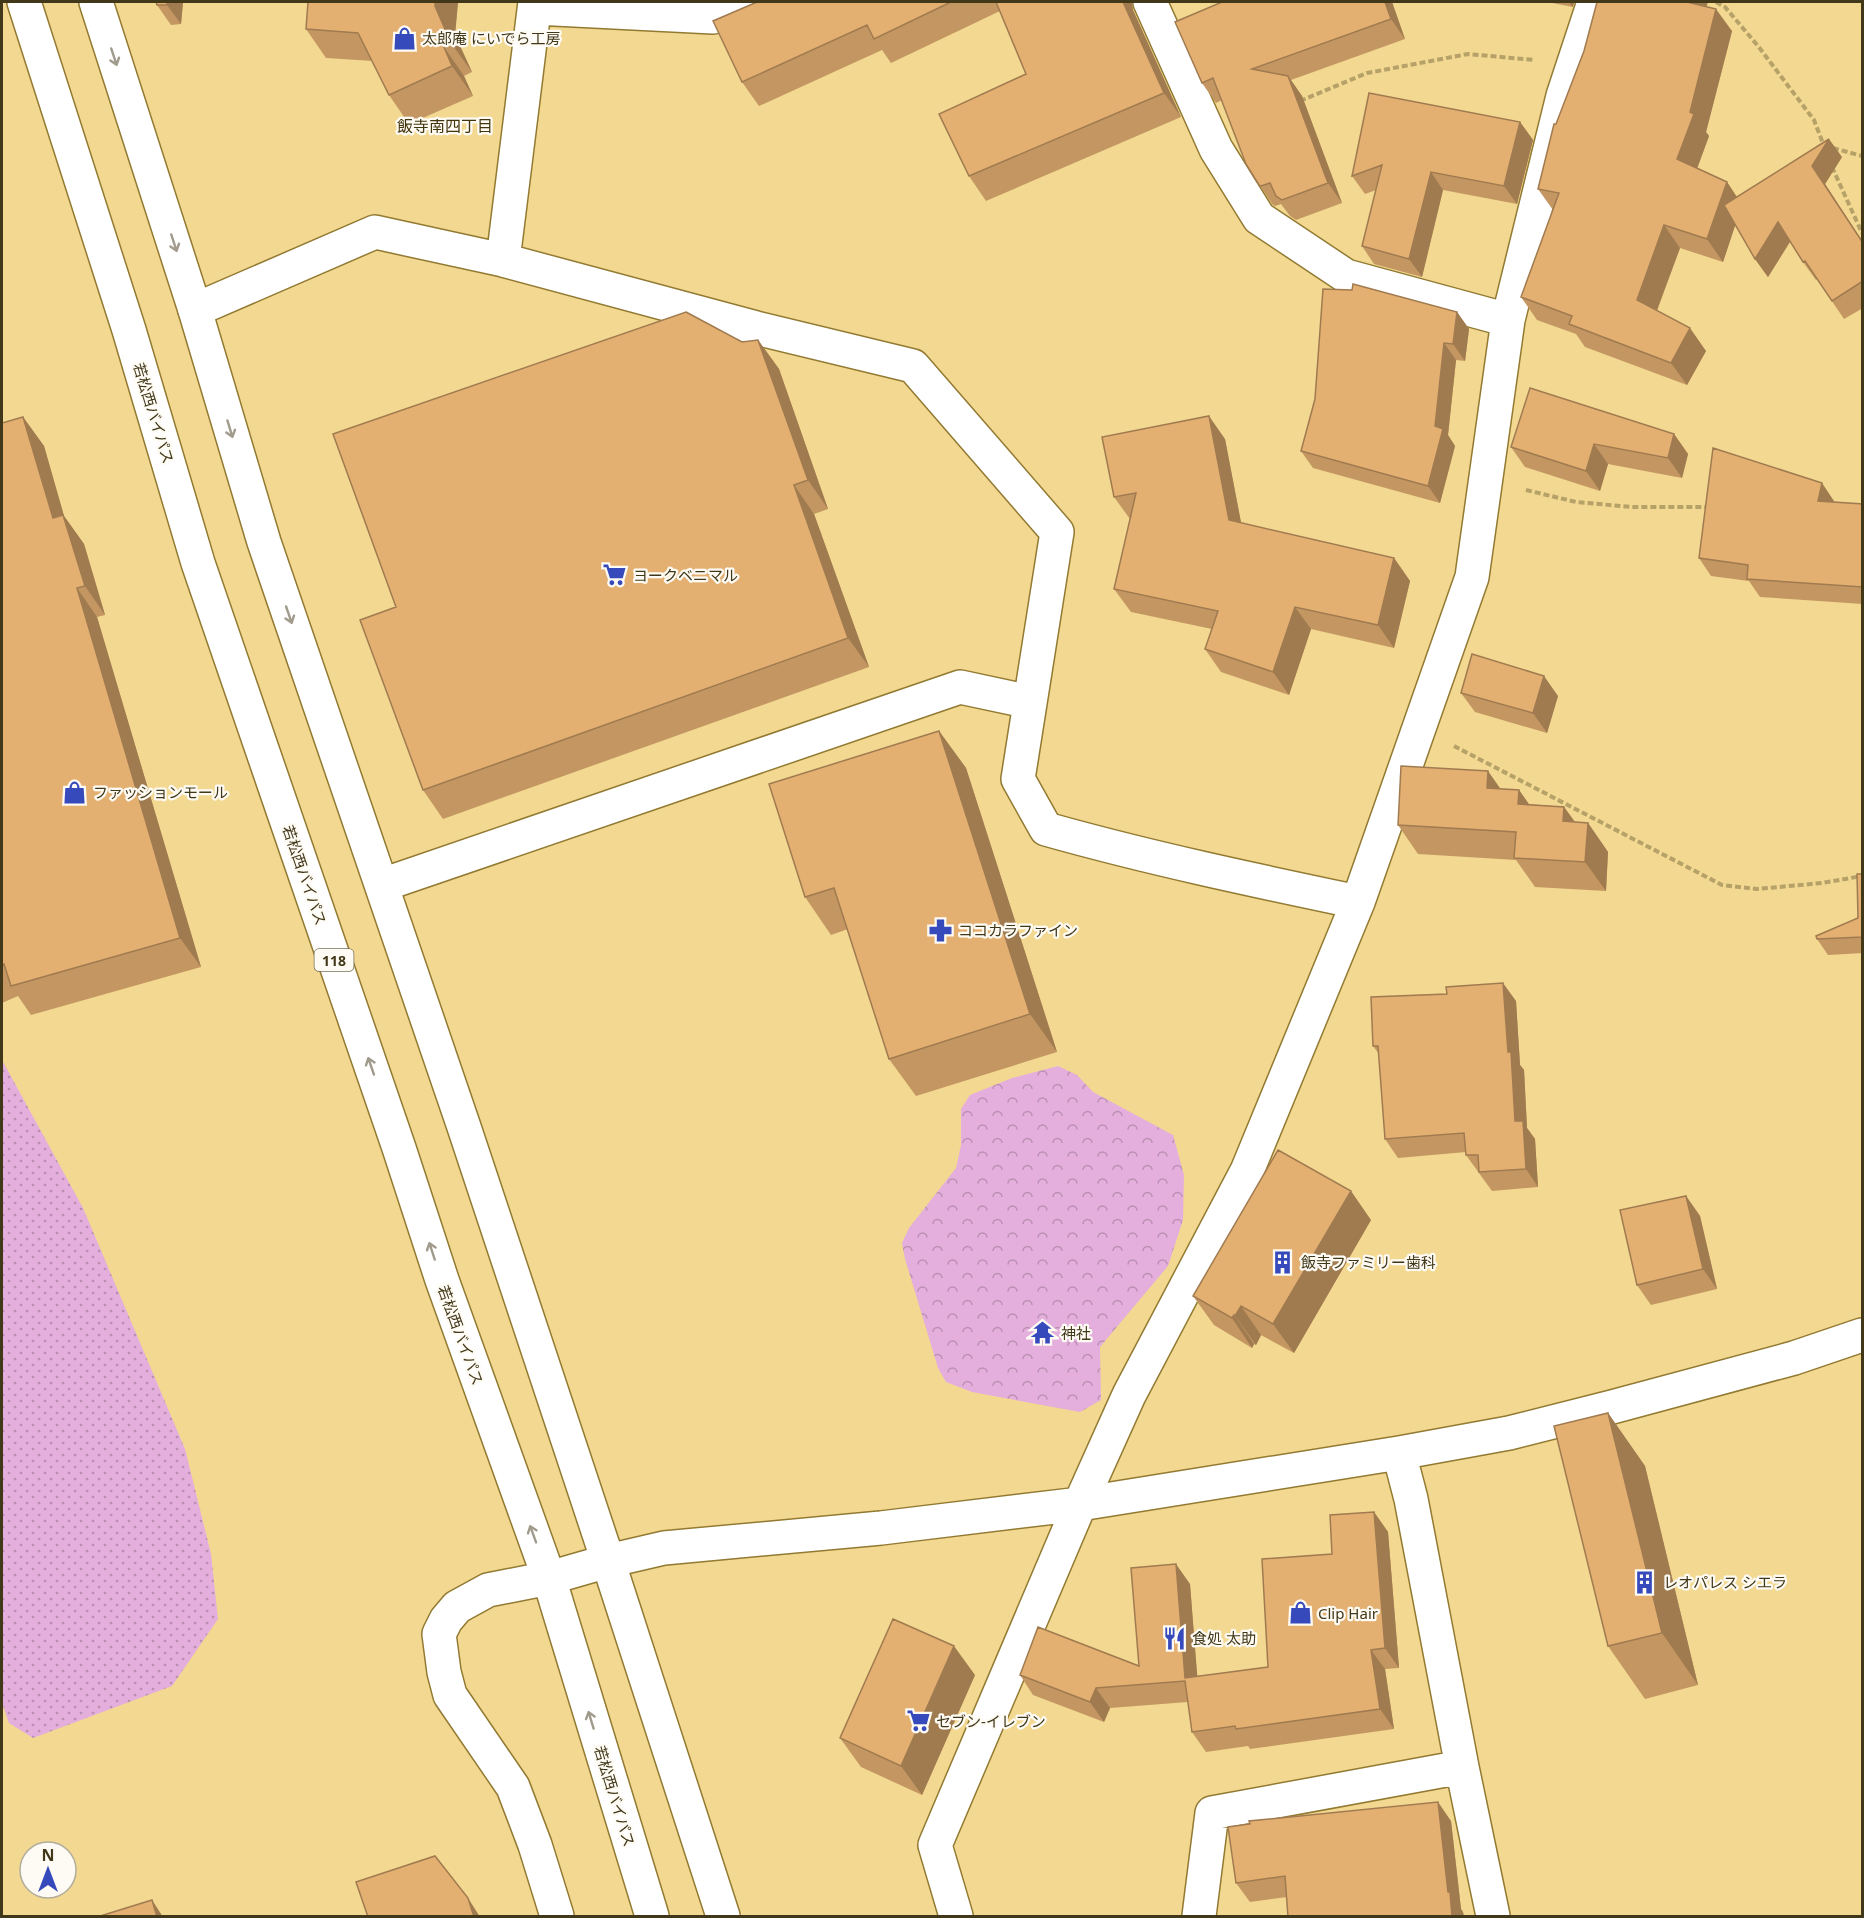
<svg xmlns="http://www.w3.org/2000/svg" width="1864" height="1918" viewBox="0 0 1864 1918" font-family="'Noto Sans','Noto Sans JP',sans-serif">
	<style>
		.grass { fill: url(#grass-dots) }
		.forest { fill: url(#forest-crowns) }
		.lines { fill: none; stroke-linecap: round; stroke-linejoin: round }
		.minor-casing { stroke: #927a32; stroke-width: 36 }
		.highway-casing { stroke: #927a32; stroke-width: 36 }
		.path { stroke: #b6a168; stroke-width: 4; stroke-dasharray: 6 3; stroke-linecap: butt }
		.minor { stroke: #fff; stroke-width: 33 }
		.highway { stroke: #fff; stroke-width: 33 }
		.wall { fill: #c49762 }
		.shaded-wall { fill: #a07b50 }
		.building { fill: #e4b072; stroke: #a07b50; stroke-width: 1.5 }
		.oneway { stroke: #a09b8c }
		.labels { text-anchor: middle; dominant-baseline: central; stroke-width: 4.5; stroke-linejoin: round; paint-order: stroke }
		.shield { fill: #fefbf4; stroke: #7a725b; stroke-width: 1.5 }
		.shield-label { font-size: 14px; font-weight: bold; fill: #413719 }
		.poi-label { font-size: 15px; fill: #413719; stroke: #fefbf4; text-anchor: start }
		.street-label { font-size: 15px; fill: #413719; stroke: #fefbf4 }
		.neighbourhood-label { font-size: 16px; fill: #43360f; stroke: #fefbf4 }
	</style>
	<defs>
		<pattern id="grass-dots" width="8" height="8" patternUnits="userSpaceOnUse" patternTransform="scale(1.5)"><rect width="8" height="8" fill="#e4afdd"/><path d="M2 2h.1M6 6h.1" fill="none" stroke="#ba8fb2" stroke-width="1.8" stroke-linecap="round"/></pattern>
		<pattern id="forest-crowns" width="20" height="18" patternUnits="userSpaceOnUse" patternTransform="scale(1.5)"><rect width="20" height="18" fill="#e4afdd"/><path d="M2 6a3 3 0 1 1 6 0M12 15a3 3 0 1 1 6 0" fill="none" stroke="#ba8fb2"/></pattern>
	</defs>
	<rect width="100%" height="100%" fill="#f2d890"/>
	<!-- grass -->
	<path class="grass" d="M2 1060 83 1208 185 1449 211 1554 218 1619 172 1686 33 1738 9 1723 2 1703Z"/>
	<!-- forest -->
	<path class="forest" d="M1058 1066 1077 1075 1093 1092 1173 1135 1184 1175 1183 1220 1168 1266 1100 1347 1101 1400 1080 1412 972 1392 946 1382 938 1368 905 1259 902 1243 909 1228 956 1168 961 1145V1109L970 1095 1012 1078Z"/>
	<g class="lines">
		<defs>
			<path id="minor" d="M1150 2 1216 149 1259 218 1346 276 1508 320
				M535 8 713 17 748 2
				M503 260 535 2
				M195 310 375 232 503 260 756 328 913 366 1057 532 1018 779 1046 829C1149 858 1253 880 1358 902
				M382 885 960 687 1030 702
				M1399 1453 1411 1499 1462 1767 1493 1916
				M557 1916 535 1845 513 1787 450 1695 444 1672 439 1634 446 1620 457 1607 488 1590 549 1578 608 1561 664 1548 881 1528 1080 1504 1399 1453 1509 1433 1612 1407 1794 1358 1862 1335
				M956 1916 935 1845 1080 1504 1129 1395 1247 1171 1358 902 1472 577 1508 320 1563 96 1594 2
				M1199 1916 1212 1813 1462 1767"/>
			<path id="highway" d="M24 2 129 330 198 563 399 1148 442 1280 549 1578 652 1916
				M96 2 195 310 264 542 464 1127 608 1561 723 1916"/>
		</defs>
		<!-- minor casing -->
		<use href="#minor" class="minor-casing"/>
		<!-- highway casing -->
		<use href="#highway" class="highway-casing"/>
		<!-- path -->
		<path class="path" d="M1716 2 1725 7 1758 46 1814 120 1824 146
			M1300 101 1367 73 1468 54 1534 60
			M1833 148 1862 156
			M1832 167 1862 233
			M1526 490 1576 502 1632 507H1709
			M1454 746 1722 885 1757 889 1822 883 1862 876"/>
		<!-- minor -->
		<use href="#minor" class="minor"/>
		<!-- highway -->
		<use href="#highway" class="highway"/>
	</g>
	<!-- wall -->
	<path class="wall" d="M183 2 181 24 171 25 157 5Z
		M308 2H458L455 35 472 72 464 76 473 96 409 124 389 95 373 61 326 58 306 29Z
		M757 2H1132L1133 10 1181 117 986 201 969 176 1026 74 1000 11 891 63 882 50 759 106 742 82Z
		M1222 2H1392L1405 39 1291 80 1302 96 1342 203 1296 220 1290 216 1281 204 1275 206 1273 205 1259 185 1222 100 1216 103 1202 83Z
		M1547 2H1574L1573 7Z
		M1706 6 1732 31 1706 132 1709 136 1697 169 1727 182 1737 197 1842 157 1825 184 1863 242V308L1844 319 1817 279 1816 280 1803 262 1790 242 1768 277 1755 259 1735 225 1723 262 1680 248 1657 311 1706 351 1687 385 1585 347 1576 334 1537 320 1521 297 1553 210 1538 189 1556 124 1584 51Z
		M1369 93 1520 122 1533 140 1517 204 1443 190 1422 277 1374 264 1362 246 1376 190 1365 194 1352 176Z
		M1457 312 1469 329 1465 361 1456 360 1448 435 1455 446 1440 503 1313 468 1301 451Z
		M758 340 779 369 828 509 814 514 869 667 443 819 423 790 396 607 742 342Z
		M23 417 44 446 64 516 84 544 105 615 97 617 201 967 31 1015 18 996 2 1003V423Z
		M1674 434 1688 454 1682 478 1608 464 1600 491 1525 467 1511 447Z
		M1225 439 1241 523 1394 558 1410 581 1394 648 1311 629 1289 695 1221 672 1205 649 1212 629 1131 612 1114 589 1130 519 1114 497Z
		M1834 501V502L1863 504V604L1760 597 1749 581 1711 576 1699 558Z
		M1461 693 1558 696 1547 733 1475 712Z
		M939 731 966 768 1057 1052 916 1096 889 1059 848 929 831 935 805 897Z
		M1500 789 1519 790 1529 804 1564 807 1575 822 1588 823 1608 852 1606 891 1535 887 1516 860 1418 854 1398 825Z
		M1863 937V953L1828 955 1817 939Z
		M1516 1001 1520 1065 1524 1070 1527 1128 1535 1139 1538 1187 1492 1191 1466 1155V1152L1398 1158 1385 1139 1379 1054 1373 1046Z
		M1686 1196 1700 1216 1717 1289 1651 1305 1637 1285Z
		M1371 1220 1294 1353 1261 1335 1256 1345 1254 1344 1252 1348 1214 1325 1193 1296Z
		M1608 1413 1645 1466 1698 1685 1645 1699 1608 1646Z
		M1374 1512 1388 1532 1399 1668 1385 1669 1394 1729 1250 1749 1248 1746 1206 1752 1192 1732 1188 1702 1110 1708 1104 1722 1033 1695 1020 1675 1139 1666 1190 1584 1197 1676 1268 1667 1332 1554Z
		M975 1675 922 1795 861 1767 840 1738Z
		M1451 1821 1461 1909 1463 1912 1464 1917H1288L1287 1897 1250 1902 1236 1883Z"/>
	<!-- shaded-wall -->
	<path class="shaded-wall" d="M167 2H183L181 24 167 5Z
		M435 2H458L455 35 472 72 451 43 435 6Z
		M1123 2H1132L1133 10 1181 117 1164 93Z
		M1385 2H1392L1405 39 1391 19Z
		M1569 2H1574L1573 7Z
		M1685 2H1708L1701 24Z
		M1716 9 1732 31 1706 132 1709 136 1692 182 1677 159Z
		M444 47 464 76 473 96 452 66Z
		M1288 76 1302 96 1342 203 1328 183Z
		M1520 122 1533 140 1517 204 1504 186Z
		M1829 139 1842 157 1825 184 1863 243 1812 166Z
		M1431 172 1443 190 1422 277 1409 259Z
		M1727 182 1742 205 1723 262 1707 239Z
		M1778 222 1791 240 1768 277 1755 259Z
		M1664 225 1680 248 1652 323 1637 300Z
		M1457 312 1469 329 1465 361 1453 344Z
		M1690 328 1706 351 1687 385 1671 363Z
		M758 340 779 369 828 509 808 480Z
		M1444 343 1456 360 1448 435 1455 446 1440 503 1428 486Z
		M1209 416 1225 439 1245 543 1229 520Z
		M23 417 44 446 64 516 84 544 105 615 85 586 53 518Z
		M1674 434 1688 454 1682 478 1668 458Z
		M1594 444 1608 464 1600 491 1586 471Z
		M1822 483 1834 501 1831 519 1818 501Z
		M794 485 814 514 869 667 848 638Z
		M1394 558 1410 581 1394 648 1378 625Z
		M77 588 97 617 201 967 180 938Z
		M1295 607 1311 629 1289 695 1273 672Z
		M1544 676 1558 696 1547 733 1533 713Z
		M939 731 966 768 1057 1052 1030 1014Z
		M1488 771 1509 801 1487 788Z
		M1519 790 1539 819 1518 804Z
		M1564 807 1585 836 1563 821Z
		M1588 823 1608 852 1606 891 1585 862Z
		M1503 983 1516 1001 1520 1065 1524 1070 1527 1128 1535 1139 1538 1187 1526 1169 1515 1121 1508 1052Z
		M1351 1191 1371 1220 1294 1353 1273 1324Z
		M1686 1196 1700 1216 1717 1289 1703 1269Z
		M1241 1306 1261 1335 1256 1345 1235 1316Z
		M1234 1315 1254 1344 1252 1348 1232 1318Z
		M1608 1413 1645 1466 1698 1685 1662 1633Z
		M1374 1512 1388 1532 1399 1668 1385 1648Z
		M1176 1564 1190 1584 1199 1698 1185 1678Z
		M954 1646 975 1675 922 1795 901 1766Z
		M1371 1650 1385 1669 1394 1729 1380 1709Z
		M1096 1688 1110 1708 1104 1722 1090 1702Z
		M1438 1802 1451 1821 1461 1909 1463 1912 1464 1917H1452L1448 1892Z
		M468 1898 480 1917H474Z
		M152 1900 163 1917H157Z"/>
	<!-- building -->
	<path class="building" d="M156 2H167V5H157Z
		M308 2H435V6L451 43 444 47 452 66 389 95 358 33 306 29Z
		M757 2H951L874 39 867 25 742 82 713 21Z
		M996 2H1123L1164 93 969 176 939 114 1026 74Z
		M1222 2H1385L1391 19 1252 69 1288 76 1328 183 1282 200 1276 196 1270 183 1261 186 1259 185 1246 164 1213 78 1202 83 1175 22Z
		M1597 2H1687L1716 9 1690 112 1694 114 1677 159 1727 182 1707 239 1664 225 1637 300 1690 328 1671 363 1569 324 1572 316 1521 297 1559 193 1538 189 1554 124H1556L1584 51Z
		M1369 93 1520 122 1504 186 1431 172 1409 259 1362 246 1382 165 1352 176Z
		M1829 139 1812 166 1863 243V281L1832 301 1805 261 1803 262 1778 222 1755 259 1724 205Z
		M1353 284 1457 312 1453 344 1444 343 1435 426 1443 429 1428 486 1301 451 1315 399 1323 289 1352 290Z
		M686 312 742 342 758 340 808 480 794 485 848 638 423 790 360 620 396 607 333 434Z
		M1530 388 1674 434 1668 458 1594 444 1586 471 1511 447Z
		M1209 416 1229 520 1394 558 1378 625 1295 607 1273 672 1205 649 1218 611 1114 589 1136 493 1114 497 1102 437Z
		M23 417 53 518 63 515 85 586 77 588 180 938 11 986 4 964 2 965V423Z
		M1713 448 1822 483 1818 501 1863 504V587L1747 579 1748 565 1699 558Z
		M1472 654 1544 676 1533 713 1461 693Z
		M939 731 1030 1014 889 1059 834 888 805 897 769 784Z
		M1401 766 1488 771 1487 788 1519 790 1518 804 1564 807 1563 821 1588 823 1585 862 1514 858 1516 832 1398 825Z
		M1857 874H1863V937L1817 939 1816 936 1858 918Z
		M1503 983 1508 1052H1511L1515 1121H1523L1526 1169 1479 1172 1478 1155H1466L1464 1133 1385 1139 1378 1046H1373L1371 997 1447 994 1446 987Z
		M1278 1150 1351 1191 1273 1324 1241 1306 1235 1316 1234 1315 1232 1318 1193 1296Z
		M1686 1196 1703 1269 1637 1285 1620 1210Z
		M1608 1413 1662 1633 1608 1646 1554 1426Z
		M1374 1512 1385 1648 1371 1650 1380 1709 1236 1729 1235 1726 1192 1732 1185 1681 1096 1688 1090 1702 1020 1675 1038 1627 1139 1666 1131 1568 1176 1564 1185 1678 1268 1667 1262 1559 1332 1554 1330 1515Z
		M893 1619 954 1646 901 1766 840 1738Z
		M1438 1802 1448 1892H1450L1452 1917H1288L1285 1876 1236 1883 1228 1827 1250 1824 1249 1821Z
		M435 1856 468 1898 474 1917H368L356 1882Z
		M152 1900 157 1917H97Z"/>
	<!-- one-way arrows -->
	<defs><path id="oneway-shaft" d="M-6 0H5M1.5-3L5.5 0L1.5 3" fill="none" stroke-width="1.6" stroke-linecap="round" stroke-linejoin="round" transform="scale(1.5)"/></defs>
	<g class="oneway">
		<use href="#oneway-shaft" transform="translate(114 57) rotate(72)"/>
		<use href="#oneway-shaft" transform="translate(174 243) rotate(72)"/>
		<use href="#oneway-shaft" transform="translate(230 429) rotate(73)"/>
		<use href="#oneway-shaft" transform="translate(289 615) rotate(71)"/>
		<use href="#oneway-shaft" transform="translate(371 1066) rotate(-109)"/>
		<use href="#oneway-shaft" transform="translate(432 1251) rotate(-108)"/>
		<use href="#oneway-shaft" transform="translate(533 1534) rotate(-110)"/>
		<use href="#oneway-shaft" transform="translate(591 1720) rotate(-107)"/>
	</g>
	<!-- icons -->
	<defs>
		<symbol id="shop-bare" viewBox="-9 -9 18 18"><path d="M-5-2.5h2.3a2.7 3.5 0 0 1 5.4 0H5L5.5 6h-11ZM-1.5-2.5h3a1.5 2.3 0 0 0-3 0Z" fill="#374abc" stroke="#fefbf4" stroke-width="2.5" paint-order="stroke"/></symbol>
		<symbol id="supermarket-bare" viewBox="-9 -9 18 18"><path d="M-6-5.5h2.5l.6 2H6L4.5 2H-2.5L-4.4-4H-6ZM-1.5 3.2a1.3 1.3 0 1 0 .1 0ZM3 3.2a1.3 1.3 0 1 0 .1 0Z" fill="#374abc" stroke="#fefbf4" stroke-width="2.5" paint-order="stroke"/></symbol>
		<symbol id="pharmacy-bare" viewBox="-9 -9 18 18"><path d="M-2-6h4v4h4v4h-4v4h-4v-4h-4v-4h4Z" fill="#374abc" stroke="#fefbf4" stroke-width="2.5" paint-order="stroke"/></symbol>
		<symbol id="building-bare" viewBox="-9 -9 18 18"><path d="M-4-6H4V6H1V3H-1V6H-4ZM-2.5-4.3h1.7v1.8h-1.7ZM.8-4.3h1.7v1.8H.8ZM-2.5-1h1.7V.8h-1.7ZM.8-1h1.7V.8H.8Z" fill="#374abc" stroke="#fefbf4" stroke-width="2.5" paint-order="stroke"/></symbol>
		<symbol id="temple-bare" viewBox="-9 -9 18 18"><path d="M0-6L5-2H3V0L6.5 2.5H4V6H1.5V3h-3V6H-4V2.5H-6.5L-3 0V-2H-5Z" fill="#374abc" stroke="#fefbf4" stroke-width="2.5" paint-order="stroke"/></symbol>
		<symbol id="restaurant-bare" viewBox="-9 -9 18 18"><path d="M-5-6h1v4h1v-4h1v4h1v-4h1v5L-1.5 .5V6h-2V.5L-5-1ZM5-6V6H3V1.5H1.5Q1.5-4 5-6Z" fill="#374abc" stroke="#fefbf4" stroke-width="2.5" paint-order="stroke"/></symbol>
	</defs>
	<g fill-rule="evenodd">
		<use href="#shop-bare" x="388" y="22" width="33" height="33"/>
		<use href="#supermarket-bare" x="598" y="558" width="33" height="33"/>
		<use href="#shop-bare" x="58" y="776" width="33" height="33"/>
		<use href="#pharmacy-bare" x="924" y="914" width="33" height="33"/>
		<use href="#building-bare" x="1266" y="1246" width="33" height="33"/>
		<use href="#temple-bare" x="1026" y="1316" width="33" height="33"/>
		<use href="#building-bare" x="1628" y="1566" width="33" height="33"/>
		<use href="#shop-bare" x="1284" y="1596" width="33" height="33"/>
		<use href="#restaurant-bare" x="1158" y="1622" width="33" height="33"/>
		<use href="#supermarket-bare" x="902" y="1704" width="33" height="33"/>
	</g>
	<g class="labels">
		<!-- shield labels -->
		<rect class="shield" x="314.5" y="949" width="39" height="22" rx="4.5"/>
		<g class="shield-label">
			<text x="334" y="960">118</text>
		</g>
		<!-- poi labels -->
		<g class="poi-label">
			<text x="422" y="38">太郎庵 にいでら工房</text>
			<text x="633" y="575">ヨークベニマル</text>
			<text x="93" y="792">ファッションモール</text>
			<text x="958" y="930">ココカラファイン</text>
			<text x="1301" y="1262">飯寺ファミリー歯科</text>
			<text x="1061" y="1333">神社</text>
			<text x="1663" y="1582">レオパレス シエラ</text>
			<text x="1318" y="1613">Clip Hair</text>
			<text x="1192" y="1638">食処 太助</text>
			<text x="936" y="1721">セブン-イレブン</text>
		</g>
		<!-- street labels -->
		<g class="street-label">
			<text transform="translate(154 413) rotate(73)">若松西バイパス</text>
			<text transform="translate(305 875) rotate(71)">若松西バイパス</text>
			<text transform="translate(461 1335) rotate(70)">若松西バイパス</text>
			<text transform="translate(615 1796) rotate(73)">若松西バイパス</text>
		</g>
		<!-- neighbourhood labels -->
		<g class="neighbourhood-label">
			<text x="445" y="126">飯寺南四丁目</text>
		</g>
	</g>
	<!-- border -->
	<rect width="1864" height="1918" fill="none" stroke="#413719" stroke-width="6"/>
	<!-- north arrow -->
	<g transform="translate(48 1870)"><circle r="28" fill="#fefbf4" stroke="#b2ad9c" stroke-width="1.5"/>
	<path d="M0-4.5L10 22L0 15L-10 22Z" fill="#374abc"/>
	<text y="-9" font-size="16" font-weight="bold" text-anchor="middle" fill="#413719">N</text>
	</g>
</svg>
